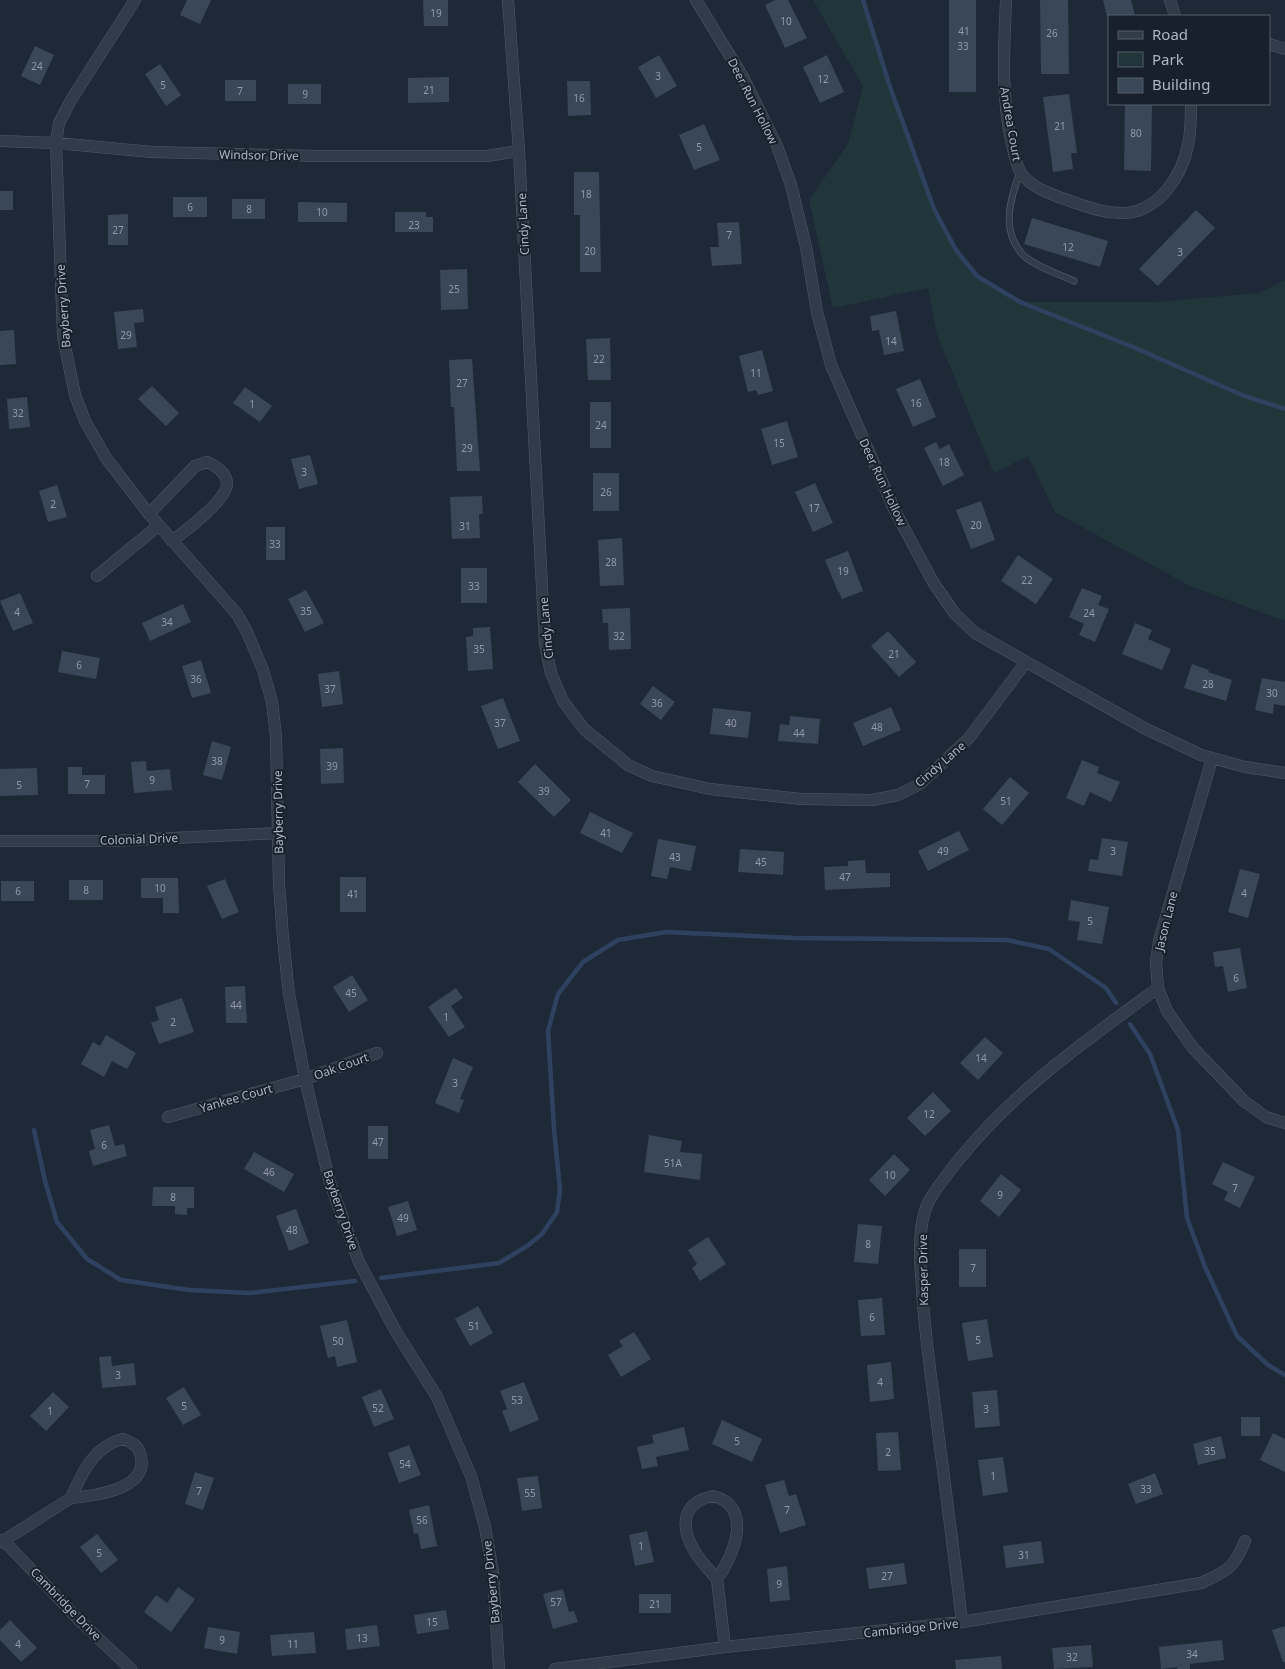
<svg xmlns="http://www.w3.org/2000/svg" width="1285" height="1669" viewBox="0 0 1285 1669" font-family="'Noto Sans',sans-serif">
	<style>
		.green { fill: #20363a }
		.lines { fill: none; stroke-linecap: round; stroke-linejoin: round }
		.stream { stroke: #2e425f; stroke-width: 4.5 }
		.building { fill: #3a4759 }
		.service-casing { stroke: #4f5967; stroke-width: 7 }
		.minor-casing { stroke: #4f5967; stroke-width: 12 }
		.service { stroke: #323b49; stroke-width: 5.5 }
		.minor { stroke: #323b49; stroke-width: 11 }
		.labels { text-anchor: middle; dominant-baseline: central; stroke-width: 4; stroke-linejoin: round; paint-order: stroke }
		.number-label { font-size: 10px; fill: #909aab }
		.street-label { font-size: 12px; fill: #acb6c6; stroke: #18202d }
	</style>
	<rect width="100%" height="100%" fill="#1e2938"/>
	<!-- green -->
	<path class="green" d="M813 0H862L889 84 934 209 956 250 977 276 1020 302H1157L1259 293 1285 280V621L1190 586 1055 512 1028 456 994 473 937 335 928 288 833 308 809 200 848 144 863 86Z"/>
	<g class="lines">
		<!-- stream -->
		<path class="stream" d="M863 0 889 84 934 209 956 250 977 276 1020 302 1133 347 1242 395 1285 409
			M1130 1024 1150 1054 1178 1130 1187 1218 1205 1267 1237 1336 1268 1365 1285 1375
			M34 1130 45 1181 57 1222 87 1259 121 1280 189 1290 250 1293 355 1281
			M381 1278 499 1263 527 1246 542 1234 557 1212 560 1190 554 1129 548 1031 558 994 583 962 618 940 666 932 794 938 1007 940 1049 949 1106 988 1116 1003"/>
	</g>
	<!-- building -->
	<path class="building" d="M187 0H211L200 24 180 15Z
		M423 0H448V26H424Z
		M775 0H788L807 38 785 48 765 5Z
		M949 0H976V92H949Z
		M1040 0H1068L1069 74H1041Z
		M1103 0H1131L1135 16H1107Z
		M35 46 54 55 40 85 21 76Z
		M659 55 677 86 656 98 638 67Z
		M827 55 844 92 820 103 803 67Z
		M160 64 181 95 166 106 145 74Z
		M449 77V102L408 103V78Z
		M225 80H256V101H225Z
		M567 81H590L591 115 568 116Z
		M288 84H321V104H288Z
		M1069 94 1077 153H1071L1073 169 1053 172 1043 97Z
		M1125 104H1152L1151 171 1124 170Z
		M704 124 720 160 694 170 679 135Z
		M574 172H599L601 272H580V215H574Z
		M0 191H13V210H0Z
		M173 197H207V217H173Z
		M232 199H265V219H232Z
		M298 202 347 203V222H298Z
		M1196 210 1215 228 1158 286 1139 269Z
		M395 212H426V217H433V232H395Z
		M128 214V245H108V215Z
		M1032 218 1108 241 1100 267 1024 244Z
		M739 222 742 264 712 266 710 247H719L717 223Z
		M467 269 468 309 441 310 440 270Z
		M143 309 144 322 134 323 137 347 118 349 114 312Z
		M896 311 904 351 884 355 879 330 872 331 870 316Z
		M14 330 16 364 0 365V331Z
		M610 338 611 380H588L586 339Z
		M762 350 773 391 758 395 756 390 748 392 739 356Z
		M472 359 480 471H457L454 407H451L449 360Z
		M920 379 936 417 913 427 896 389Z
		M152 386 179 413 166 426 138 399Z
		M245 387 272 406 260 422 233 403Z
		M27 397 30 427 9 429 7 399Z
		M590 402H611V448H590Z
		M787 421 798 457 772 465 761 429Z
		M936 442 940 449 949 444 964 475 943 486 924 448Z
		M310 455 318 484 299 489 291 459Z
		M593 473H619V511H593Z
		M815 483 833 523 813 532 795 492Z
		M57 485 67 517 48 522 39 491Z
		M482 496 483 514H479L480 538 452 539 450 497Z
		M981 501 995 540 971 549 956 510Z
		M266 527H285V560H266Z
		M622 538 624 585 600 586 598 540Z
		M848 551 863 591 842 599 839 592H838L825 560Z
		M1018 555 1053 579 1036 604 1001 581Z
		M461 568H487V603H461Z
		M1082 588 1102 596 1098 605 1109 609 1095 642 1079 635 1084 624 1069 617Z
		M306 590 324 623 305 632 288 599Z
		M20 593 33 623 13 631 0 601Z
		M183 604 191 622 150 641 142 623Z
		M630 608 631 649 609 650 608 623H603L602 609Z
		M1135 623 1152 630 1148 639 1171 649 1162 670 1122 654Z
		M490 627 493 669 468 671 466 637 473 636V628Z
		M888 631 916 662 899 677 871 646Z
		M62 651 100 658 96 679 58 672Z
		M201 660 211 693 192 698 182 666Z
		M1192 664 1209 670 1208 672 1232 680 1226 701 1184 688Z
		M339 671 343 704 322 707 318 674Z
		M1262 678 1285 682V706L1274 704 1273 714 1255 710Z
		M653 686 675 702 661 720 640 704Z
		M503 698 520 741 498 749 481 706Z
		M891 707 901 730 863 746 853 723Z
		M713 708 751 712 748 738 710 734Z
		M790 716 820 719 818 744 778 741 780 724 789 725Z
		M212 741 231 747 222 780 203 775Z
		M343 748 344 783 321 784 320 749Z
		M1082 760 1099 767 1097 773 1120 782 1111 802 1090 792 1084 806 1066 798Z
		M146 761 147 771 170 769 172 790 134 793 131 762Z
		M535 764 571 800 554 817 518 782Z
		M68 767H82V775H105V794H68Z
		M37 768 38 795 0 796V769Z
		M1010 777 1029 793 1002 825 983 809Z
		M590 812 633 833 622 853 580 833Z
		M959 831 969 850 928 871 918 851Z
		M1102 838 1128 842 1122 876 1088 871 1090 859 1098 860Z
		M658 839 696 846 691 871 670 867 667 879 651 876Z
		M740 849 784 852 783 875 738 872Z
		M865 860 866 873H890V887L825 890 824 867 848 866V861Z
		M1240 869 1260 874 1248 918 1228 912Z
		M340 877H366V912H340Z
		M141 878H178L179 913H163V898H141Z
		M225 879 239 912 222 919 207 886Z
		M69 880H103V900H69Z
		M1 881H34V901H1Z
		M1071 900 1109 907 1102 944 1077 940 1080 922 1068 920Z
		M1240 948 1247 988 1228 992 1223 966 1215 967 1213 952Z
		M352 975 368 1000 349 1012 333 987Z
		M245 986 247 1023H226L225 987Z
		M456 988 463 998 451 1006 465 1027 449 1037 428 1007Z
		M182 998 194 1032 159 1044 151 1023 159 1020 155 1007Z
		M106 1035 136 1053 127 1069 112 1061 104 1077 81 1064 93 1042 100 1046Z
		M985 1037 1003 1053 978 1080 960 1063Z
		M453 1058 473 1067 460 1099 464 1100 459 1113 435 1103Z
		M933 1092 951 1111 925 1136 907 1118Z
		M109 1125 115 1146 124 1144 127 1156 93 1166 89 1151 95 1149 90 1130Z
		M368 1126H388V1159H368Z
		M649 1135 682 1141 680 1152 702 1154 700 1180 644 1172Z
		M254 1152 294 1174 284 1192 244 1169Z
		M894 1154 910 1170 885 1196 869 1180Z
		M1223 1162 1255 1177 1240 1208 1224 1200 1228 1192 1212 1184Z
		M1001 1174 1021 1190 999 1217 980 1201Z
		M153 1187H194V1208H187V1215L175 1214V1206H152Z
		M408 1201 417 1230 397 1236 388 1207Z
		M296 1209 309 1243 289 1251 276 1216Z
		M858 1224 882 1226 878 1264 854 1262Z
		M708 1237 726 1264 700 1281 692 1268 697 1264 688 1250Z
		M959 1249H986V1287H959Z
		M882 1298 885 1335 861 1336 858 1300Z
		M478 1306 493 1333 470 1346 455 1319Z
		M987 1319 993 1357 968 1361 962 1323Z
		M347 1320 357 1362 337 1367 335 1356 328 1358 320 1326Z
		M634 1332 651 1359 621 1377 608 1355 623 1346 619 1341Z
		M111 1356 112 1366 134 1363 136 1385 102 1388 99 1357Z
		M891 1362 894 1399 870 1402 867 1365Z
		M524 1382 539 1420 510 1432 502 1411 507 1409 500 1391Z
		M184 1387 201 1415 183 1425 166 1398Z
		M381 1389 394 1419 374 1427 362 1397Z
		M997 1390 1000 1426 975 1428 972 1392Z
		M53 1392 69 1407 46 1431 30 1416Z
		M1241 1417H1260V1436H1241Z
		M722 1420 762 1439 752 1462 712 1444Z
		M684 1427 689 1450 656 1457 658 1466 642 1469 637 1447 654 1443 652 1435Z
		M898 1432 901 1470 878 1471 876 1433Z
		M1273 1433 1285 1439V1472L1260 1460Z
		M1221 1436 1226 1458 1198 1465 1193 1444Z
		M409 1445 421 1475 399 1483 388 1453Z
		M1003 1457 1008 1492 983 1496 978 1460Z
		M195 1472 214 1478 203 1510 185 1504Z
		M1155 1473 1163 1494 1136 1504 1128 1484Z
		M538 1476 542 1508 522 1511 517 1478Z
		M784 1480 789 1496 796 1494 806 1525 780 1533 765 1485Z
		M429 1505 437 1546 421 1549 418 1533 414 1534 409 1510Z
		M647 1531 654 1562 635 1566 629 1535Z
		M97 1534 118 1560 101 1573 80 1547Z
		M1041 1541 1044 1563 1006 1568 1003 1546Z
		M904 1563 907 1584 869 1589 866 1568Z
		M787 1566 790 1600 770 1602 767 1569Z
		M178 1587 195 1599 171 1632 144 1612 156 1595 167 1603Z
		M563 1589 569 1612 574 1611 578 1622 553 1629 543 1594Z
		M639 1594H671V1613H639Z
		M446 1610 449 1629 417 1634 414 1615Z
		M10 1620 37 1648 21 1662 0 1640V1630Z
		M377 1625 380 1646 347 1650 345 1629Z
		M1285 1626V1662H1283L1272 1630Z
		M208 1627 240 1632 237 1654 204 1648Z
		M314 1632 316 1653 272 1656 270 1635Z
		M1222 1640 1224 1660 1190 1664V1669H1177V1667L1161 1669 1159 1647Z
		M1091 1645 1093 1667 1054 1669 1052 1648Z
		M1001 1656 1002 1669H956L955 1660Z"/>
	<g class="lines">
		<defs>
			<path id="service" d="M1020 172C1010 199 1001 230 1022 254 1032 265 1060 275 1074 281"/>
			<path id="minor" d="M135 0 71 100 59 123 56 143 63 336 75 395 85 421 106 458 149 514 237 614 247 632 263 670 272 702 276 736 279 884 283 938 289 994 305 1079 330 1183 359 1262 395 1330 437 1397 471 1476 485 1527 493 1573 499 1669
				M508 0 519 151 545 644 551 673 563 701 584 729 628 765 652 776 710 789 801 799 872 800 898 795 920 784 969 738 1026 662
				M696 0 743 77 777 146 791 185 806 247 817 312 831 365 895 511 933 582 955 614 975 633 1144 728 1201 755 1245 767 1285 773
				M1006 0C1004 48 1001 93 1011 140 1014 151 1015 163 1021 173 1031 188 1053 195 1070 201 1088 207 1105 214 1125 213 1159 211 1182 176 1188 145 1191 132 1191 117 1191 104
				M1170 0 1175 16
				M1269 44 1285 49
				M0 141 56 143 152 152 318 156H487L519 151
				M149 514 195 466 207 462C216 466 227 473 227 484 226 501 185 531 172 541
				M97 576 158 526
				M1212 759 1159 941 1156 963 1158 988 1167 1011 1193 1048 1244 1101 1266 1117 1285 1123
				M0 841H112L278 833
				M168 1117 305 1079 377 1053
				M123 1439C133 1443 139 1446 141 1457 148 1490 93 1496 71 1498 82 1473 94 1446 123 1439Z
				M713 1496C754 1506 734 1556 717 1579 710 1571 701 1562 695 1552 680 1527 681 1503 713 1496Z
				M0 1540 9 1546 79 1620 131 1669
				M3 1541 71 1498
				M717 1579 725 1647
				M962 1622C955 1561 947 1500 939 1439 933 1389 925 1339 922 1289 920 1264 917 1226 928 1203 937 1186 949 1172 961 1157 1016 1089 1088 1039 1158 988
				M555 1669 725 1647 962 1622 1201 1583C1228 1570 1233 1570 1245 1541"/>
		</defs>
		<!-- service casing -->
		<use href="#service" class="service-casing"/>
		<!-- minor casing -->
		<use href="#minor" class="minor-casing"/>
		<!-- service -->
		<use href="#service" class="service"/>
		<!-- minor -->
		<use href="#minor" class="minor"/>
	</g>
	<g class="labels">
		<!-- number labels -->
		<g class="number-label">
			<text x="436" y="13">19</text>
			<text x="786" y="21">10</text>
			<text x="964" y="31">41</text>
			<text x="1052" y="33">26</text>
			<text x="963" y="46">33</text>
			<text x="37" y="66">24</text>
			<text x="658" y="76">3</text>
			<text x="823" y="79">12</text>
			<text x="163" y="85">5</text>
			<text x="429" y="90">21</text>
			<text x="240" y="91">7</text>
			<text x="305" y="94">9</text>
			<text x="579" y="98">16</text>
			<text x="1060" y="126">21</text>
			<text x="1136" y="133">80</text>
			<text x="699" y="147">5</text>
			<text x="586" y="194">18</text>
			<text x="190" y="207">6</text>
			<text x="249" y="209">8</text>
			<text x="322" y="212">10</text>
			<text x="414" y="225">23</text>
			<text x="118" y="230">27</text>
			<text x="729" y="235">7</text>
			<text x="1068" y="247">12</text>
			<text x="590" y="251">20</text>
			<text x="1180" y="252">3</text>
			<text x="454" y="289">25</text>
			<text x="126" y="335">29</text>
			<text x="891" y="341">14</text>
			<text x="599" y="359">22</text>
			<text x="756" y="373">11</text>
			<text x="462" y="383">27</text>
			<text x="916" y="403">16</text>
			<text x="252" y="404">1</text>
			<text x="18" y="413">32</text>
			<text x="601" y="425">24</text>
			<text x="779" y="443">15</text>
			<text x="467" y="448">29</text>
			<text x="944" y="462">18</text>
			<text x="304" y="472">3</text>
			<text x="606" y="492">26</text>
			<text x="53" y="504">2</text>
			<text x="814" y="508">17</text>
			<text x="976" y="525">20</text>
			<text x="465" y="526">31</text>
			<text x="275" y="544">33</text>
			<text x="611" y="562">28</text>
			<text x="843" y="571">19</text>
			<text x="1027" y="580">22</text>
			<text x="474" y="586">33</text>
			<text x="306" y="611">35</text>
			<text x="17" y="612">4</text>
			<text x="1089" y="613">24</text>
			<text x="167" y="622">34</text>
			<text x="619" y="636">32</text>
			<text x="479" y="649">35</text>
			<text x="894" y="654">21</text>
			<text x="79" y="665">6</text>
			<text x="196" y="679">36</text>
			<text x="1208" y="684">28</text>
			<text x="330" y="689">37</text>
			<text x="1272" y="693">30</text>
			<text x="657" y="703">36</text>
			<text x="500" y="723">37</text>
			<text x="731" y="723">40</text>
			<text x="877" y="727">48</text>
			<text x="799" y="733">44</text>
			<text x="217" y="761">38</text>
			<text x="332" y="766">39</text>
			<text x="152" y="780">9</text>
			<text x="87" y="784">7</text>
			<text x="19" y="785">5</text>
			<text x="544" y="791">39</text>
			<text x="1006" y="801">51</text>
			<text x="606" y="833">41</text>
			<text x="943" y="851">49</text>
			<text x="1113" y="851">3</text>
			<text x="675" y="857">43</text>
			<text x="761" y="862">45</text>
			<text x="845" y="877">47</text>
			<text x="160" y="888">10</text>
			<text x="86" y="890">8</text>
			<text x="18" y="891">6</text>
			<text x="1244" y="893">4</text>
			<text x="353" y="894">41</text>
			<text x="1090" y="921">5</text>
			<text x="1236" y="978">6</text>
			<text x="351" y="993">45</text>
			<text x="236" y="1005">44</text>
			<text x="446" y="1017">1</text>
			<text x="173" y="1022">2</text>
			<text x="981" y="1058">14</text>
			<text x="455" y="1083">3</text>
			<text x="929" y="1114">12</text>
			<text x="378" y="1142">47</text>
			<text x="104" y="1145">6</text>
			<text x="673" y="1163">51A</text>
			<text x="269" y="1172">46</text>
			<text x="890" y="1175">10</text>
			<text x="1235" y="1188">7</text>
			<text x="1000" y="1195">9</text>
			<text x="173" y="1197">8</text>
			<text x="403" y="1218">49</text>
			<text x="292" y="1230">48</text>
			<text x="868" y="1244">8</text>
			<text x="973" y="1268">7</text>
			<text x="872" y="1317">6</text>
			<text x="474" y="1326">51</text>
			<text x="978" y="1340">5</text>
			<text x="338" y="1341">50</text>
			<text x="118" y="1375">3</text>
			<text x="880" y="1382">4</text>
			<text x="517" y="1400">53</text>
			<text x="184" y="1406">5</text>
			<text x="378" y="1408">52</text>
			<text x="986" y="1409">3</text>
			<text x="50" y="1411">1</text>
			<text x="737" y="1441">5</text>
			<text x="1210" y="1451">35</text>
			<text x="888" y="1452">2</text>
			<text x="405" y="1464">54</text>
			<text x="993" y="1476">1</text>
			<text x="1146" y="1489">33</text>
			<text x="199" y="1491">7</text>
			<text x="530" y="1493">55</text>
			<text x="787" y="1510">7</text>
			<text x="422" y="1520">56</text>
			<text x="641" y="1546">1</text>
			<text x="99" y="1553">5</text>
			<text x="1024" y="1555">31</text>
			<text x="887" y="1576">27</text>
			<text x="779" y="1584">9</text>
			<text x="556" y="1602">57</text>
			<text x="655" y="1604">21</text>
			<text x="432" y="1622">15</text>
			<text x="362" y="1638">13</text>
			<text x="222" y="1640">9</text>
			<text x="18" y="1644">4</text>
			<text x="293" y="1644">11</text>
			<text x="1192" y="1654">34</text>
			<text x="1072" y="1657">32</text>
		</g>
		<!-- street labels -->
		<g class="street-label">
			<text transform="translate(753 101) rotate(63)">Deer Run Hollow</text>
			<text transform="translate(1011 124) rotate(80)">Andrea Court</text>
			<text transform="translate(259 155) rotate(1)">Windsor Drive</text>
			<text transform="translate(523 224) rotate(-93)">Cindy Lane</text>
			<text transform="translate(63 306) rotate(-94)">Bayberry Drive</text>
			<text transform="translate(883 482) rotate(65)">Deer Run Hollow</text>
			<text transform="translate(546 628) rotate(-95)">Cindy Lane</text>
			<text transform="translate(940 764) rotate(-41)">Cindy Lane</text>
			<text transform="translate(278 812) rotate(-91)">Bayberry Drive</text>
			<text transform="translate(139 839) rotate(-2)">Colonial Drive</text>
			<text transform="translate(1166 921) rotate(-76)">Jason Lane</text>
			<text transform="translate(341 1066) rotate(-20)">Oak Court</text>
			<text transform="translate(236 1098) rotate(-16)">Yankee Court</text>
			<text transform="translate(341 1210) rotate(71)">Bayberry Drive</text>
			<text transform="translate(923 1270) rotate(-91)">Kasper Drive</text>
			<text transform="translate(491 1582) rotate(-96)">Bayberry Drive</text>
			<text transform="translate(66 1604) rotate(46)">Cambridge Drive</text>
			<text transform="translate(911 1628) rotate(-6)">Cambridge Drive</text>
		</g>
	</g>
	<!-- legend -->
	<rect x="1108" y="15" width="162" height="90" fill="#18202d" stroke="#535c6a"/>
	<rect x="1118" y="31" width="25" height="8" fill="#323b49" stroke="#535c6a"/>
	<text x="1152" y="40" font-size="15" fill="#acb6c6">Road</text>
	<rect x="1118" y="52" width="25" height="15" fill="#20363a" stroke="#535c6a"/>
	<text x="1152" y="65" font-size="15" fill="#acb6c6">Park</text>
	<rect x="1118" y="78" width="25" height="15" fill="#3a4759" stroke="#535c6a"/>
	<text x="1152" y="90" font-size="15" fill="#acb6c6">Building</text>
</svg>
